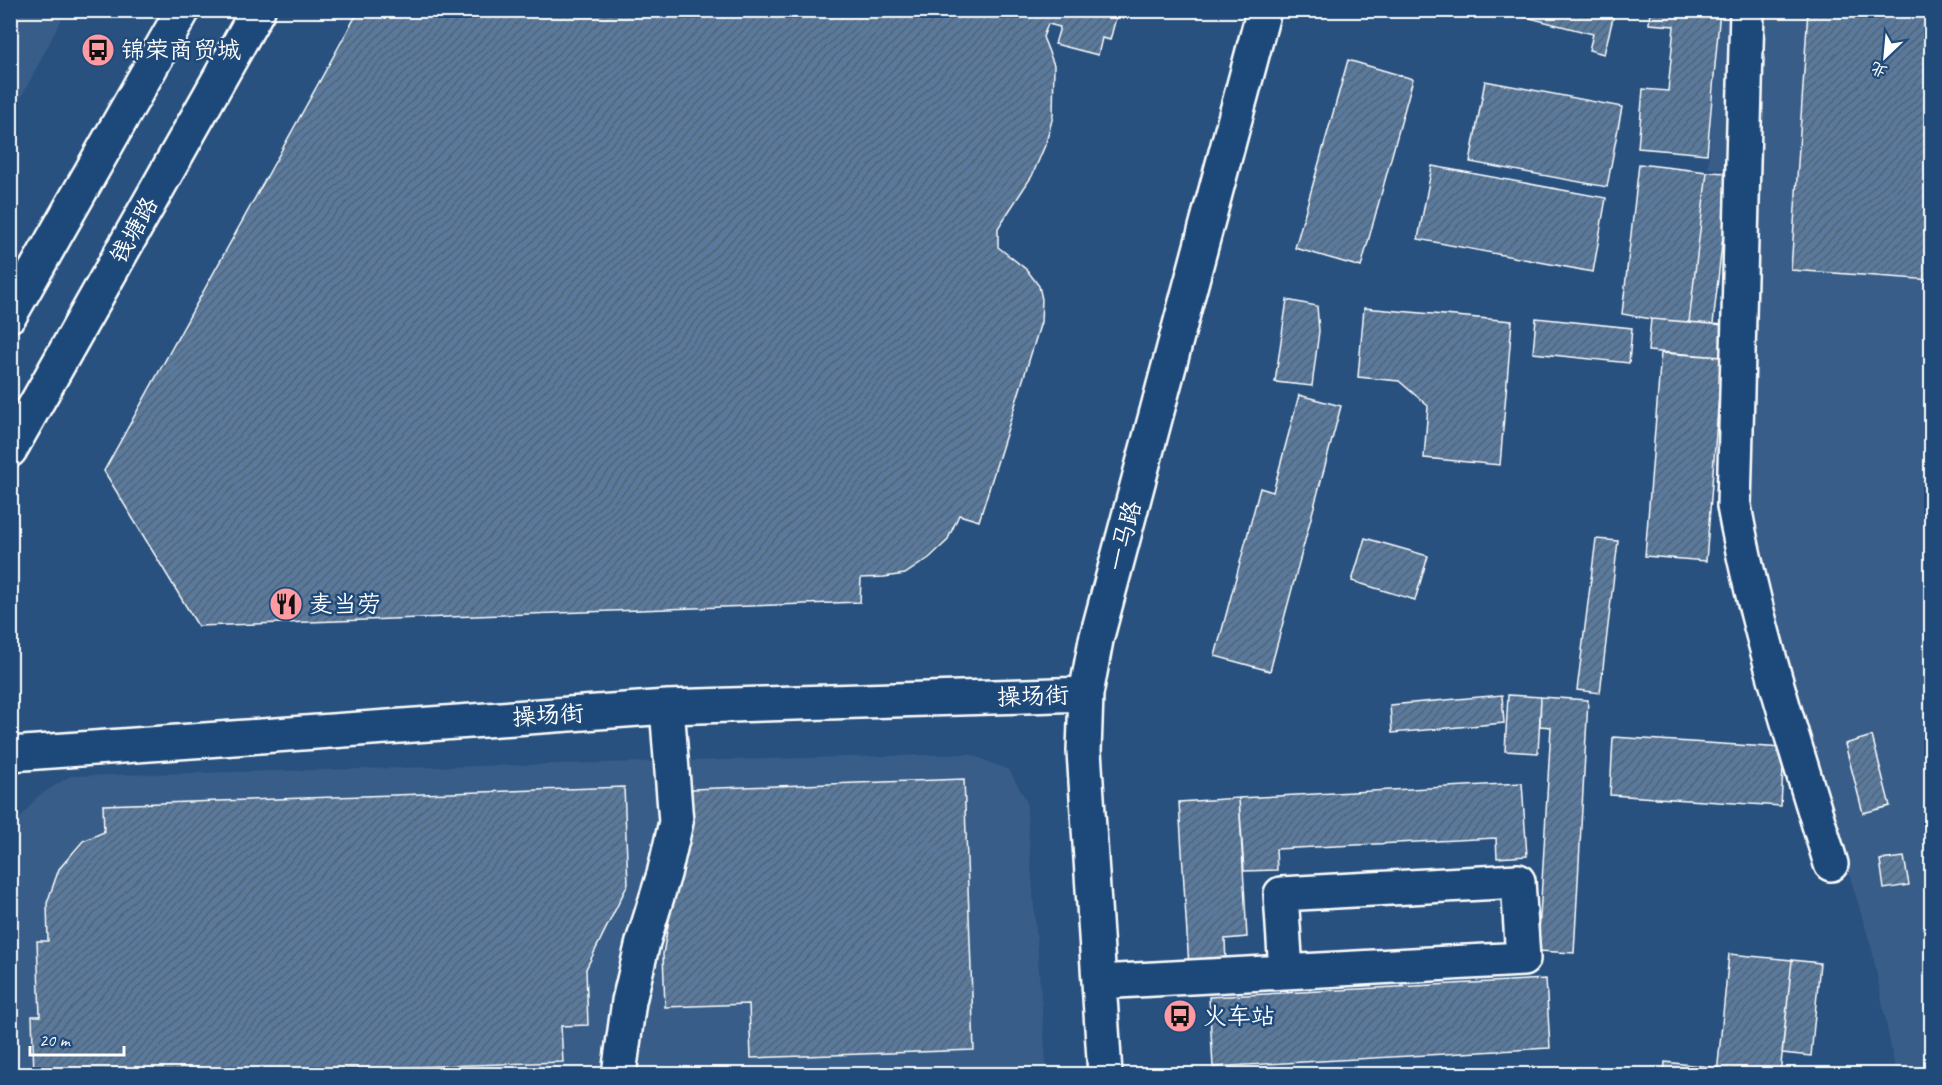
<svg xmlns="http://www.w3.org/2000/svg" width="1942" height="1085" viewBox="0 0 1942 1085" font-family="Caveat,'LXGW WenKai TC',sans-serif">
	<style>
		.built { fill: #375d88 }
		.building { fill: url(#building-hatch); stroke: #fff; stroke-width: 1.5 }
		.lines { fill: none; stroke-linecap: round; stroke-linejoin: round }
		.minor-casing { stroke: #fff; stroke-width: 38 }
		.major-casing { stroke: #fff; stroke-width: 38 }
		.minor { stroke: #1f4a7a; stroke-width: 33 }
		.major { stroke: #1f4a7a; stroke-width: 33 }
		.labels { text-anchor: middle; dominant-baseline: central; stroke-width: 5; stroke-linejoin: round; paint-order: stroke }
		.poi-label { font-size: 24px; fill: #fff; stroke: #1f4a7a; text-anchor: start }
		.street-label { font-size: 24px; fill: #fff; stroke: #1f4a7a }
	</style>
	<defs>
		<pattern id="building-hatch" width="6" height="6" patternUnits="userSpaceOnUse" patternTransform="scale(1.5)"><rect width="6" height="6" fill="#5a7a9d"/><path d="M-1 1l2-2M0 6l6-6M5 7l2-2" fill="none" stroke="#536374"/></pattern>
	</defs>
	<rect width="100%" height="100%" fill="#28517f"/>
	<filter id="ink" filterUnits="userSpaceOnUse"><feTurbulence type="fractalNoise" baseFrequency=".0167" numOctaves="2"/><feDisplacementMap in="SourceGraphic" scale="12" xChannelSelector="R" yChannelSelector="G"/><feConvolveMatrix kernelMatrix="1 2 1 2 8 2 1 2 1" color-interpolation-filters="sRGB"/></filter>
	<g filter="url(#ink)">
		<!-- built -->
		<path class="built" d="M11 10 66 11 11 117 10 11Z
			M1720 11H1931V1074H1896L1872 950 1787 668 1762 570 1749 478 1736 171 1708 168Z
			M970 754 1009 770 1026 800 1047 1074H11V836L21 817 38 796 70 776Z"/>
		<!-- building -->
		<path class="building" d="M359 10H1118L1110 40 1102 38 1098 55 1055 44 1060 27 1048 24 1043 37 1054 65 1053 116 1046 143 1032 176 998 228V247L1027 270 1039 286 1042 299 1041 322 979 521 959 515 947 541 929 558 905 574 884 577 861 578 860 602 198 626 104 471Z
			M1445 10H1457L1456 17 1444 15Z
			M1498 10H1615L1604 54 1589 50 1593 34Z
			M1650 10H1720L1707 154 1638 148 1643 89 1668 91 1674 26 1649 24Z
			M1808 10H1932V280L1791 270Z
			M1348 60 1413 79 1361 267 1295 248Z
			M1485 81 1622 107 1607 187 1470 162Z
			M1639 164 1707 172 1689 322 1651 319 1622 314Z
			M1432 166 1606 198 1593 272 1418 239Z
			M1707 172 1730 173 1713 324 1689 322Z
			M1287 300 1317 306 1319 331 1312 386 1275 382Z
			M1364 308 1512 321 1500 465 1424 458 1428 406 1399 381 1358 377Z
			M1536 318 1632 328 1629 363 1533 353Z
			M1651 319 1724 325 1722 357 1648 351Z
			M1661 353 1722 357 1706 561 1645 556Z
			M1299 395 1341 406 1270 671 1215 656 1260 488 1273 492Z
			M1365 538 1428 556 1415 600 1352 581Z
			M1596 539 1618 541 1600 693 1577 690Z
			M1502 695 1504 723 1392 733 1390 705Z
			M1508 695 1541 697 1538 753 1505 751Z
			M1541 697 1588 700 1574 953 1538 951 1551 727 1540 726Z
			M1872 736 1890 806 1863 813 1845 744Z
			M1613 737 1784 748 1781 806 1610 795Z
			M964 779 974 1050 751 1058 749 1004 665 1007 663 954 692 789Z
			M1522 783 1527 856 1497 858 1496 838 1276 849 1277 870 1244 871 1239 798Z
			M624 787 628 884 586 969 588 1025 561 1026 563 1062 208 1074H34L32 1016H40L37 941H48L47 903 59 869 83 841 104 832 103 805Z
			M1239 798 1247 937 1225 939 1226 965 1189 968 1179 802Z
			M1904 857 1909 885 1884 889 1880 860Z
			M1729 954 1792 960 1780 1074H1717Z
			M1792 960 1820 963 1811 1056 1782 1053Z
			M1546 979 1550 1048 1213 1067 1209 997Z
			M1665 1062 1718 1068 1717 1074H1664Z"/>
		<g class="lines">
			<defs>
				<path id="minor" d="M1747 10 1734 506C1756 628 1795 745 1831 864
					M10 754 667 707 1086 694
					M1099 982 1523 959 1518 881 1281 894 1286 972
					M619 1074 629 1001 643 942 664 874 676 822 667 707
					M1105 1074 1084 751 1086 694 1096 640 1264 10"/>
				<path id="major" d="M10 315 183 10
					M10 450 258 10"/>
			</defs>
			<!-- minor casing -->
			<use href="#minor" class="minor-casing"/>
			<!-- major casing -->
			<use href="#major" class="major-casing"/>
			<!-- minor -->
			<use href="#minor" class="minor"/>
			<!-- major -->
			<use href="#major" class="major"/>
		</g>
	</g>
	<!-- icons -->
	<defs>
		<symbol id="bus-disc" viewBox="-11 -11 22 22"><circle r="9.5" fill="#ff9aa2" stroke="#1f4a7a"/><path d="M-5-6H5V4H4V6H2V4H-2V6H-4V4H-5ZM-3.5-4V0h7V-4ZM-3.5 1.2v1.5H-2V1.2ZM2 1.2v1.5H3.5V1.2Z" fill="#111"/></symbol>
		<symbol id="restaurant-disc" viewBox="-11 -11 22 22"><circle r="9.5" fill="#ff9aa2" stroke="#1f4a7a"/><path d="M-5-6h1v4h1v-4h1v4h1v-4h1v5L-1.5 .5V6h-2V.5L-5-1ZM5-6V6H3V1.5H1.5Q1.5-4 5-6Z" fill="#111"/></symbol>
	</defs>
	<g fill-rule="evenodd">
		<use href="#bus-disc" x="79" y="31" width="38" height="38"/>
		<use href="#restaurant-disc" x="267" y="585" width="38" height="38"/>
		<use href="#bus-disc" x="1161" y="997" width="38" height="38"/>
	</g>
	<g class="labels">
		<!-- poi labels -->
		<g class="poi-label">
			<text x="121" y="50">锦荣商贸城</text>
			<text x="309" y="604">麦当劳</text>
			<text x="1203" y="1016">火车站</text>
		</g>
		<!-- street labels -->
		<g class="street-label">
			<text transform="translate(134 230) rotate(-61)">钱塘路</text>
			<text transform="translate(1124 536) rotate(-75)">一马路</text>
			<text transform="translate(1033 696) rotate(-2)">操场街</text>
			<text transform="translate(548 715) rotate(-4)">操场街</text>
		</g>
	</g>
	<!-- margin -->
	<rect width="1942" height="1085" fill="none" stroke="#1f4a7a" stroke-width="36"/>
	<rect x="18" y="18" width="1906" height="1049" fill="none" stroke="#fff" stroke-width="2" filter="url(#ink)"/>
	<!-- north arrow -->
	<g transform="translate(1885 57) rotate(206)" stroke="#1f4a7a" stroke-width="4.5" paint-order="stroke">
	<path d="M0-4.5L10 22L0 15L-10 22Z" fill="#ffffff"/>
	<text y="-9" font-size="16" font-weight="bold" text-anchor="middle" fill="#ffffff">北</text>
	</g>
	<!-- scale -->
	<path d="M30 1046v9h94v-9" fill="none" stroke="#ffffff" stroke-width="3"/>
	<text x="39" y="1046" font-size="18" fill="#ffffff" stroke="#1f4a7a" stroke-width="4.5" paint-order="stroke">20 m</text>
</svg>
